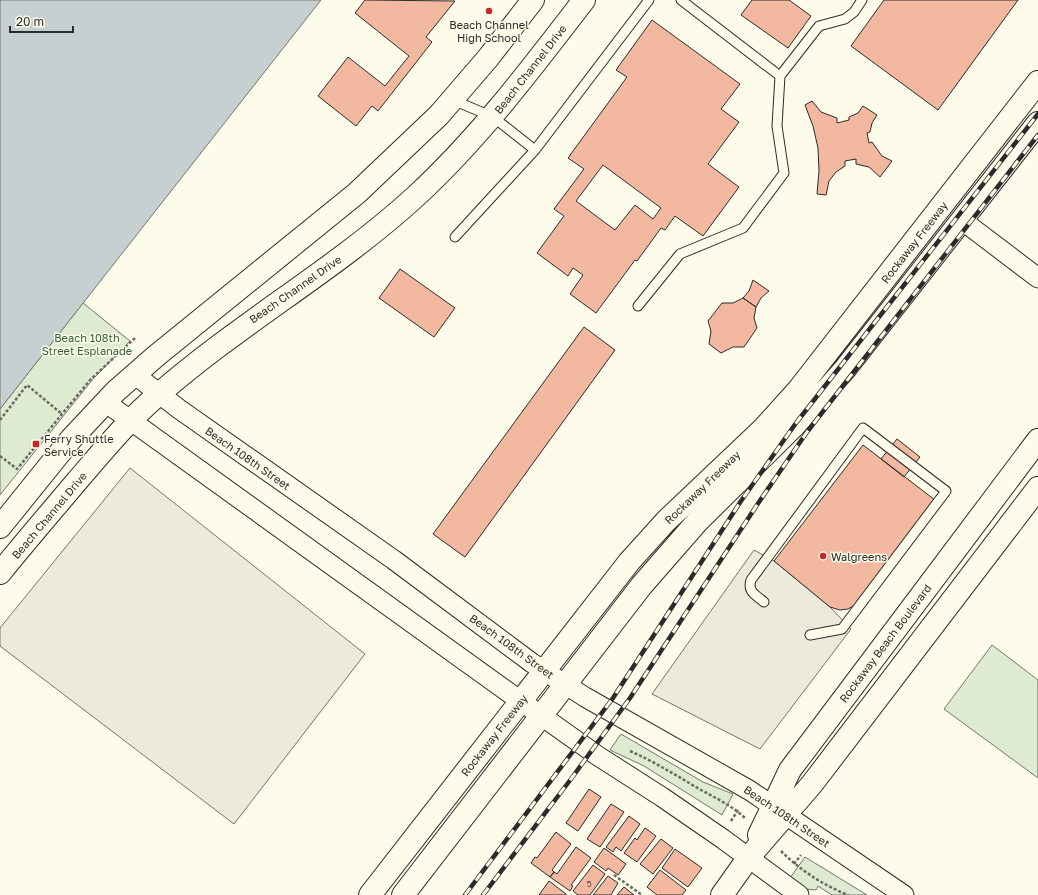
<svg xmlns="http://www.w3.org/2000/svg" width="1038" height="895" viewBox="0 0 1038 895" font-family="'Golos Text',sans-serif">
	<style>
		.green { fill: #deebd1; stroke: #74746e }
		.parking { fill: #eceadb; stroke: #74746e }
		.water { fill: #c7d0d0; stroke: #74746e }
		.building { fill: #f2b8a0; stroke: #2b2b2b; fill-rule: evenodd }
		.lines { fill: none; stroke-linecap: round; stroke-linejoin: round }
		.lane-casing { stroke: #2b2b2b; stroke-width: 11 }
		.street-casing { stroke: #2b2b2b; stroke-width: 21 }
		.secondary-casing { stroke: #2b2b2b; stroke-width: 24 }
		.primary-casing { stroke: #2b2b2b; stroke-width: 24 }
		.path { stroke: #6a6964; stroke-width: 2.5; stroke-dasharray: 3 2; stroke-linecap: butt }
		.lane { stroke: #fdfbea; stroke-width: 9 }
		.street { stroke: #fdfbea; stroke-width: 19 }
		.secondary { stroke: #fdfbea; stroke-width: 22 }
		.primary { stroke: #fdfbea; stroke-width: 22 }
		.rail-casing { stroke: #2b2b2b; stroke-width: 4.5 }
		.rail { stroke: #fdfbea; stroke-width: 3; stroke-dasharray: 9; stroke-linecap: butt }
		.poi-dot { fill: #c62828; stroke: #fdfbea; stroke-width: 1.5 }
		.labels { text-anchor: middle; dominant-baseline: central; stroke-width: 3; stroke-linejoin: round; paint-order: stroke }
		.number-label { font-size: 9px; fill: #5d4e48 }
		.poi-label { font-size: 11px; fill: #2b2b2b; stroke: #fdfbea; text-anchor: start }
		.street-label { font-size: 11px; fill: #2b2b2b; stroke: #fdfbea }
		.park-label { font-size: 11px; fill: #34623c; stroke: #fdfbea }
	</style>
	<rect width="100%" height="100%" fill="#fdfbea"/>
	<!-- green -->
	<path class="green" d="M83 303 130 341 93 379 0 495V409Z
		M992 645 1038 680V778L944 709Z
		M621 734 703 782 733 794 722 815 644 766 610 750Z
		M805 857 867 895H832L818 886 816 890 806 889 790 878Z"/>
	<!-- parking -->
	<path class="parking" d="M130 468 365 654 234 824 0 646V628Z
		M754 550 774 561 830 607 851 629 760 749 652 694Z"/>
	<!-- water -->
	<path class="water" d="M0 0H321L0 409Z"/>
	<!-- building -->
	<path class="building" d="M365 0 455 1 426 37 432 42 378 111 372 106 356 126 318 96 348 57 385 86 409 56 355 13Z
		M752 0H789L811 16 788 48 741 15Z
		M884 0H1018L938 110 851 46Z
		M652 20 740 84 721 109 739 122 708 164 739 187 703 236 675 216 665 230 661 228 637 261 635 260 596 313 570 294 583 275 573 268 568 276 537 253 564 216 554 209 584 169 568 158 627 77 616 70ZM603 165 661 208 653 219 635 205 615 230 576 201Z
		M812 101 821 112 837 118V123L849 120V117L858 113 863 106 877 115 872 123 870 132 867 133 869 143 872 142 882 156 892 161 880 177 869 167 856 164V159L845 161V166L836 172 829 181 826 195 817 194 819 171 818 148 813 126 805 105Z
		M400 269 455 308 434 337 379 298Z
		M753 280 769 291 761 298 756 307 743 298 749 291Z
		M743 298 756 307 754 318 757 328 744 347H733L721 353 709 344 711 331 708 321 722 303H733Z
		M584 327 615 350 465 557 433 534Z
		M897 439 920 457 904 477 881 459Z
		M863 445 935 500 855 605 848 609 840 610 830 607 774 561Z
		M589 789 601 797 578 831 566 823Z
		M611 804 624 812 600 847 587 839Z
		M629 816 640 824 621 851 616 847 613 852 606 847Z
		M645 828 656 836 637 862 624 853 635 838 637 840Z
		M556 832 571 844 552 870 554 872 550 877 531 863 535 857 537 858Z
		M661 839 673 848 653 874 640 864Z
		M576 847 591 858 571 885 573 886 570 891 550 877 554 872 557 874Z
		M604 848 626 864 618 875 608 868 606 871 594 862Z
		M675 849 702 868 688 887 662 868Z
		M593 865 605 874 590 895H578L573 891Z
		M660 870 686 890 682 895H657L647 887Z
		M608 876 618 883 611 895H593Z
		M549 881 566 894V895H539Z
		M624 887 634 895H617Z"/>
	<g class="lines">
		<defs>
			<path id="lane" d="M681 0 780 76 819 26 845 19 854 12 862 0
				M453 100 493 117 535 150
				M455 237 535 150 649 0
				M638 306 680 254 743 228 784 173 777 126 780 76
				M764 602C756 595 747 592 751 580L863 428 946 491 842 629 810 635"/>
			<path id="street" d="M963 221 1038 278
				M134 374 179 409 394 560 532 663 585 697 749 790 904 895
				M105 402 508 692 598 756 662 797 723 839 799 895"/>
			<path id="secondary" d="M759 835 790 770 1038 440
				M370 895 629 562 666 521 763 429 799 389 1038 82
				M403 895 642 585 697 522 794 426 845 369 1038 123
				M722 895 749 857 812 784 1038 488"/>
			<path id="primary" d="M0 527 71 439 116 391 156 356 357 193 439 115 488 58 533 0
				M0 573C25 542 51 512 77 481 103 451 128 420 159 394 240 323 335 270 415 197 479 138 531 69 584 0"/>
		</defs>
		<!-- lane casing -->
		<use href="#lane" class="lane-casing"/>
		<!-- street casing -->
		<use href="#street" class="street-casing"/>
		<!-- secondary casing -->
		<use href="#secondary" class="secondary-casing"/>
		<!-- primary casing -->
		<use href="#primary" class="primary-casing"/>
		<!-- path -->
		<path class="path" d="M0 420 27 385 62 414
			M0 456 17 469 90 380 135 338
			M630 751C655 762 677 776 701 790 716 798 732 806 745 818
			M731 821 738 810
			M781 851C800 870 823 885 848 895
			M794 864 801 855
			M614 875 642 895"/>
		<!-- lane -->
		<use href="#lane" class="lane"/>
		<!-- street -->
		<use href="#street" class="street"/>
		<!-- secondary -->
		<use href="#secondary" class="secondary"/>
		<!-- primary -->
		<use href="#primary" class="primary"/>
		<defs>
			<path id="rail" d="M465 895 613 698 741 501 796 423 1038 114
				M483 895 571 779 630 698 761 499 807 432 1038 135"/>
		</defs>
		<!-- rail casing -->
		<use href="#rail" class="rail-casing"/>
		<!-- rail -->
		<use href="#rail" class="rail"/>
	</g>
	<!-- markers -->
	<g class="poi-dot">
		<circle cx="489" cy="11" r="4"/>
		<rect x="32" y="440" width="8" height="8" rx="2"/>
		<circle cx="823" cy="556" r="4"/>
	</g>
	<g class="labels">
		<!-- number labels -->
		<g class="number-label">
			<text x="589" y="883">5</text>
		</g>
		<!-- poi labels -->
		<g class="poi-label">
			<text x="489" y="24" text-anchor="middle">Beach Channel<tspan x="489" dy="13">High School</tspan></text>
			<text x="44" y="438">Ferry Shuttle<tspan x="44" dy="13">Service</tspan></text>
			<text x="831" y="556">Walgreens</text>
		</g>
		<!-- street labels -->
		<g class="street-label">
			<text transform="translate(530 69) rotate(-52)">Beach Channel Drive</text>
			<text transform="translate(914 242) rotate(-52)">Rockaway Freeway</text>
			<text transform="translate(295 289) rotate(-35)">Beach Channel Drive</text>
			<text transform="translate(248 458) rotate(35)">Beach 108th Street</text>
			<text transform="translate(702 487) rotate(-44)">Rockaway Freeway</text>
			<text transform="translate(49 515) rotate(-50)">Beach Channel Drive</text>
			<text transform="translate(885 643) rotate(-53)">Rockaway Beach Boulevard</text>
			<text transform="translate(512 646) rotate(36)">Beach 108th Street</text>
			<text transform="translate(494 735) rotate(-52)">Rockaway Freeway</text>
			<text transform="translate(787 816) rotate(34)">Beach 108th Street</text>
		</g>
		<!-- park labels -->
		<g class="park-label">
			<text x="87" y="337">Beach 108th<tspan x="87" dy="13">Street Esplanade</tspan></text>
		</g>
	</g>
	<!-- scale -->
	<path d="M10 26v6h63v-6" fill="none" stroke="#2b2b2b" stroke-width="2"/>
	<text x="16" y="26" font-size="12" fill="#2b2b2b" stroke="#fdfbea" stroke-width="3" paint-order="stroke">20 m</text>
</svg>
